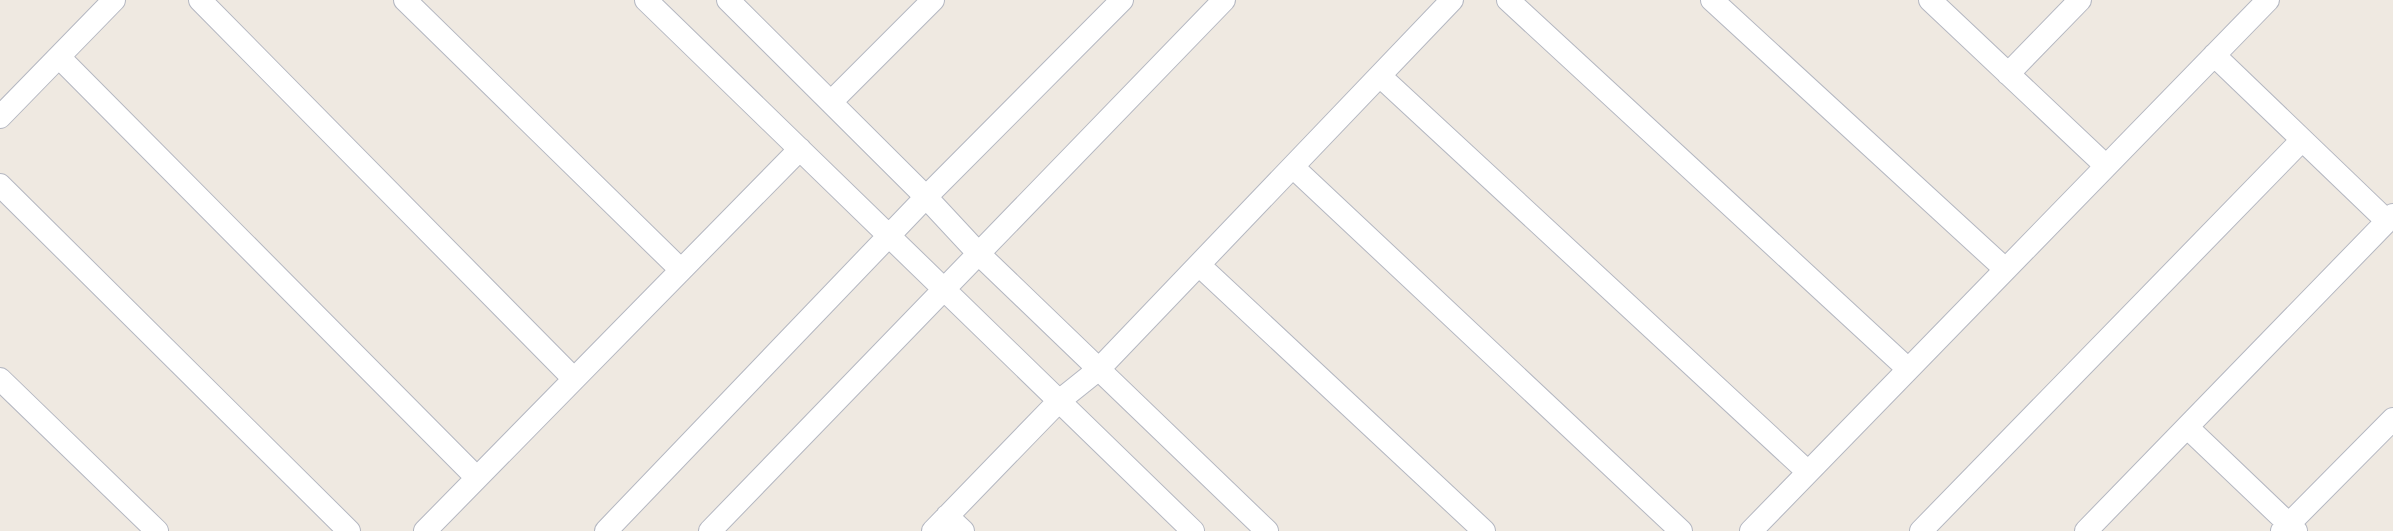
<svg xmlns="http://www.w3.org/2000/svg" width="2393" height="531" viewBox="0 0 2393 531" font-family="Jost,sans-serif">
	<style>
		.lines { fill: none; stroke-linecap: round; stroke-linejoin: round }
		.minor-casing { stroke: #b4b7c1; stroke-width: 24 }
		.minor { stroke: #fff; stroke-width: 22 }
	</style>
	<rect width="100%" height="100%" fill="#efe9e1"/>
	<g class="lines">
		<defs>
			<path id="minor" d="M200 0 574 379
				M405 0 681 270
				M646 0 1193 531
				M728 0 926 197 979 254 1267 531
				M1508 0 1908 369
				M1712 0 2005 269
				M1930 0 2106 166
				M2214 55 2387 221
				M59 57 477 478
				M2008 74 2080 0
				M1380 76 1808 472
				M831 102 933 0
				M0 117 114 0
				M1293 167 1681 531
				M0 185 349 531
				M1199 265 1484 531
				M0 379 157 531
				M2187 427 2296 531
				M947 516 963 531
				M425 531 800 149
				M606 531 926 197 1122 0
				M710 531 1224 0
				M933 531 1059 401 1099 369 1452 0
				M1751 531 2268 0
				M1921 531 2302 140
				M2086 531 2393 215
				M2282 531 2393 419"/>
		</defs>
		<!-- minor casing -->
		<use href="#minor" class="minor-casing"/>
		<!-- minor -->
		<use href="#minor" class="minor"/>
	</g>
</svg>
